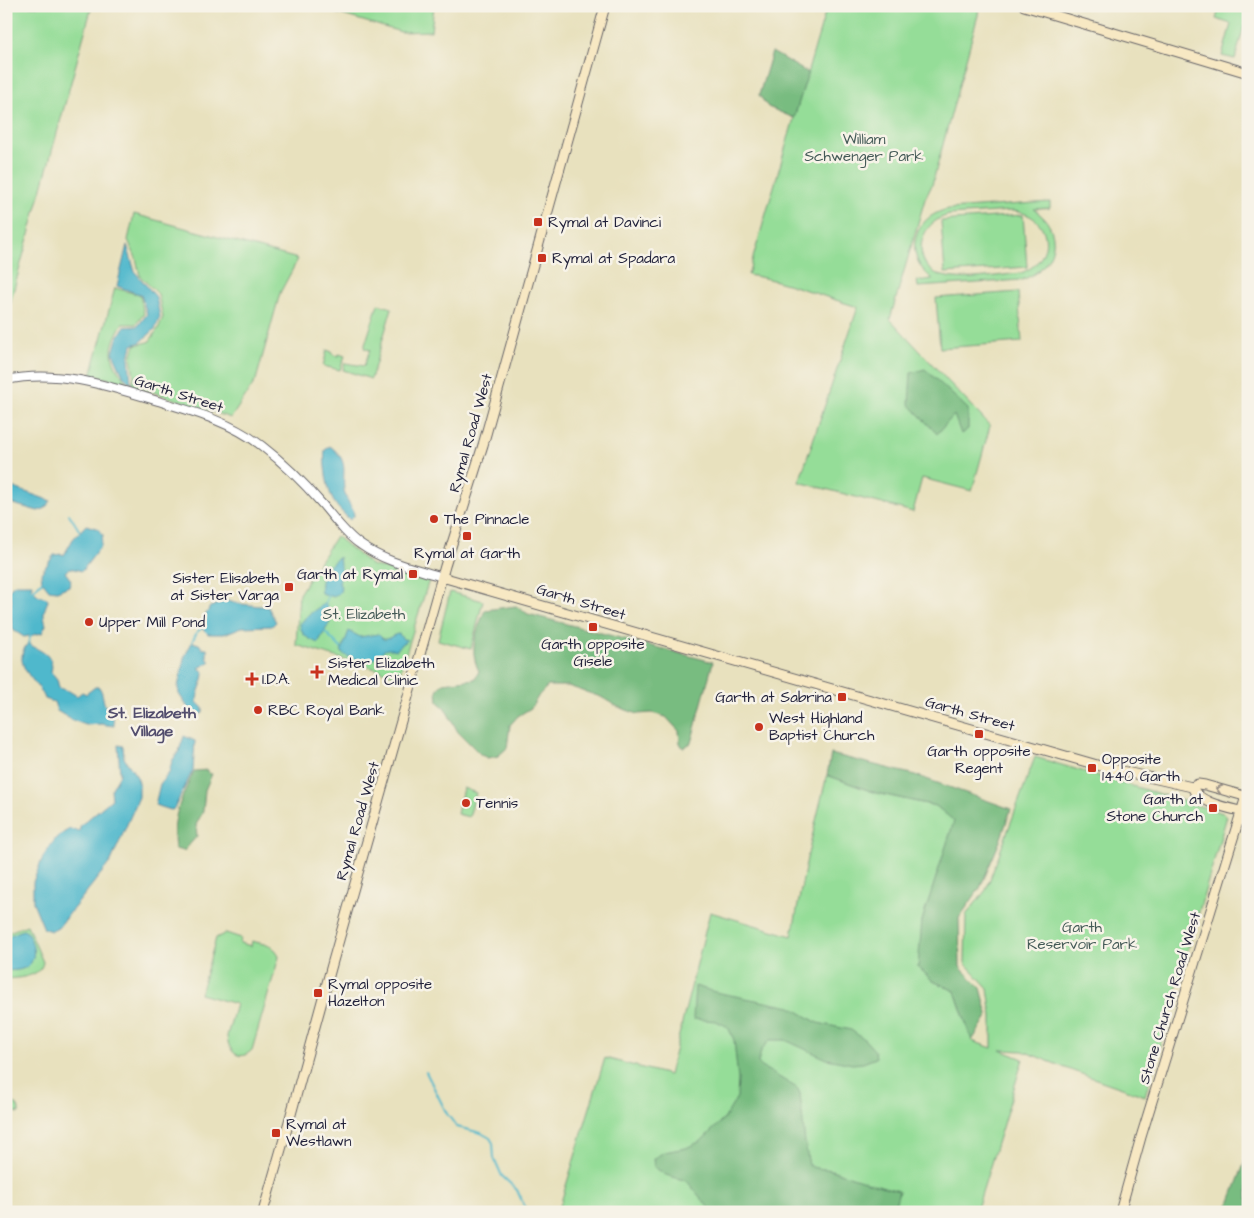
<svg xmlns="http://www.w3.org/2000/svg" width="1254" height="1218" viewBox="0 0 1254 1218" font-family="'Architects Daughter',sans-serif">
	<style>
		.green { fill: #95dd98; stroke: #5c806a; fill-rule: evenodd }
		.forest { fill: #78bc80; stroke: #4d6f5e }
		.water { fill: #4fb8cc; stroke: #386d84 }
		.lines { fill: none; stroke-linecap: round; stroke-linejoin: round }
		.stream { stroke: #4fb8cc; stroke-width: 2 }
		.tertiary-casing { stroke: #676569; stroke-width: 10 }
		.secondary-casing { stroke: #676569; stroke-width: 11 }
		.tertiary { stroke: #fff; stroke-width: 8 }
		.secondary { stroke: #f7e8c3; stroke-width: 9 }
		.oneway { stroke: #978f86 }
		.poi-dot { fill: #c8321e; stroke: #f7f3e8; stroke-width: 2 }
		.labels { text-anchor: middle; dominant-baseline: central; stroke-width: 5; stroke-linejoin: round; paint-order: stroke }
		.park-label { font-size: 15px; fill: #445a57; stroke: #f7f3e8 }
		.poi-label { font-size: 15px; fill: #22223b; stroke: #f7f3e8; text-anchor: start }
		.street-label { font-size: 15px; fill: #22223b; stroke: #f7f3e8 }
		.neighbourhood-label { font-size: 16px; font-weight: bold; fill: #534e6e; stroke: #f7f3e8 }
	</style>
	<rect width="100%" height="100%" fill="#f7f3e8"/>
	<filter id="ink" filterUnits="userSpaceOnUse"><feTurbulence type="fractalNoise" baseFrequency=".02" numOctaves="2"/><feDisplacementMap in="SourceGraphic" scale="10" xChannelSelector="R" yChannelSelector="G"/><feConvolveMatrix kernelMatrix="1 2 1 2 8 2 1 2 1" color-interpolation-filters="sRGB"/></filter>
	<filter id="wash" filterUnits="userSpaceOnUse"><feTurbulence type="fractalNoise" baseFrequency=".0096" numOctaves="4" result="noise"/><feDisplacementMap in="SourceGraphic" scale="20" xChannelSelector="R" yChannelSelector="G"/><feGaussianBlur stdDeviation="1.12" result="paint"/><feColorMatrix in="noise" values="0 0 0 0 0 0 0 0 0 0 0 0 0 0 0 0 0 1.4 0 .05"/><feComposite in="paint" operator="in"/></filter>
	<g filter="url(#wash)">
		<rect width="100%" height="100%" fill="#e8e1be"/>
		<!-- green -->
		<path class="green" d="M6 6H92L6 318Z
			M312 6H434L431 31 401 32Z
			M827 6H979L978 15 932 185 925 199 890 319 990 426 972 491 922 478 913 512 799 482 858 307C820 296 787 281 748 275Z
			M1220 6H1248V23H1245L1235 59 1222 56 1231 24 1216 19Z
			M1050 202V208L1034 209C1037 212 1040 214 1043 217 1065 241 1049 270 1022 280L918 287 917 281 933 279C902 257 912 216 949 209ZM1011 211C1052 213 1058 259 1021 273 1000 275 962 282 943 276 911 268 915 222 950 215Z
			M134 214 298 259 280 293 256 380 231 418 132 385 134 377 131 357 135 345 149 342 158 329 163 317 158 294 140 276 136 258 128 240Z
			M1023 215 1027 267 945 273 941 221Z
			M115 288 140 295 144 314 136 324H122C107 350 109 359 127 383L91 375Z
			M1018 292 1022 342 940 348 936 298Z
			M378 304 392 308 371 379 343 370 345 363 364 366 370 350 364 348Z
			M327 350 332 352V354L338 357 339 354 345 356 340 370 323 366Z
			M336 536 371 565 429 580 399 676 296 645 299 594Z
			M450 592 483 601 471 649 438 640Z
			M1035 757 1223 813 1227 816 1145 1096 1073 1071 1023 1051 1001 1050 1023 1059 976 1212H558L605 1058 669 1075 710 912 792 936 807 858 827 775 876 793 936 806 955 821 922 921 933 981 955 991 972 1041 992 1048V1016L988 988 965 963 966 915 986 890Z
			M463 788 476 793 469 817 457 814Z
			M27 925 43 962C41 977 19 978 6 979V933Z
			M226 933 241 938 240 943 251 946 252 941C262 944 277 945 279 957L252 1050C239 1063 228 1051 227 1036L236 1004 200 994 216 938Z
			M6 1098C13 1103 20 1104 19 1113L14 1112 6 1131Z"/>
		<!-- forest -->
		<path class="forest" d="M772 52 808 73 794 118 768 107 759 95Z
			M925 369 968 409V429L961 434 954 415 937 434 909 404 911 373Z
			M516 606 528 614 713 662 691 743 683 748 680 743 679 731 666 717 652 713 638 714 618 707 601 697 568 686H548L539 695 531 708 518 716 510 725 507 748 498 756 488 758 481 755 458 732 445 708 438 702 437 690 443 683 475 679 479 671C468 650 477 630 485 610Z
			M831 754 915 775 1011 809 1000 841 980 888 959 918 960 967 981 988 988 1015 972 1041 955 991 933 981 918 967 922 921 954 821 936 806 876 793 827 775Z
			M208 770V773L212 774 205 790 203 811 196 825 197 836 184 851 175 849C171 816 181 800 194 771Z
			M695 986 715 992 791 1007 818 1023 851 1030 865 1040 875 1051 876 1058 863 1063 852 1064 827 1059 785 1040H770L761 1051 758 1063 762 1067 797 1088 800 1093 805 1143 809 1165C816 1170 824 1168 832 1170 854 1178 876 1185 899 1191L893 1212H712L687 1181 666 1175 654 1167 653 1159 664 1152 686 1148 701 1141 725 1118 737 1097 738 1079 734 1040 728 1027 716 1021 693 1019Z
			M1246 1159 1248 1160V1212H1232L1229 1204Z"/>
		<!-- water -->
		<path class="water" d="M127 245 135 272 156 297 160 317 155 329 141 342 132 345 129 358 131 384 124 377 113 353 117 339 124 327 138 326 147 314 141 295 117 286Z
			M330 446C352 463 340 474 345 494 347 502 354 508 354 516L350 520C343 513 336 507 332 498 327 487 323 461 325 450Z
			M6 485 51 501 44 509 38 511 6 502Z
			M86 525 99 529 103 535 101 546 82 571 70 568 65 572 71 580 69 586 57 591 49 590 42 581 41 573 54 555 62 554 64 555 73 539Z
			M339 557 341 573 339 583 341 587 340 592 334 597 321 593C319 575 326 568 339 557Z
			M15 584H32L31 589 38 595 47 598 48 601C43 612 43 614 46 625L42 633 24 637 13 630 9 608 12 599 9 595V589Z
			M227 601C241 605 254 605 268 607L276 622 272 626 242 627 224 634H208L202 628 205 616 210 607Z
			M325 603 330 612V622L318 643C309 639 301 636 300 624L308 615Z
			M349 631 360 637 378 634 383 639C389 640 393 634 399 634L403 639 408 640 401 644 397 650C380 646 383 655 372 660 366 663 344 657 341 652Z
			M192 642 199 644 203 649H207V658L210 662 199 668 204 672C204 683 197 690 197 702L203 708V712L199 716 192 714 179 694 178 687 184 658Z
			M28 643C38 651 56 654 51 672L57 679 59 688 69 691 77 696 82 692 86 694 95 687H99C104 694 102 701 106 707 111 716 114 715 114 726L101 724 86 725 72 720 57 711 54 702 45 699C40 682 9 666 28 643Z
			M184 736 195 741 193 770 174 809 171 810 155 805 160 784 169 773 172 761 179 751Z
			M118 745 123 746 124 758 137 777 139 783V797L111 861 58 928 52 931 44 929 33 902V882L43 857 56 838 69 829 79 831 81 825 112 799 111 790 120 774Z
			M23 930 27 932C34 943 39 964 22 969 17 971 11 970 6 971V937Z"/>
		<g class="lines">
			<!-- stream -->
			<path class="stream" d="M69 514 79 530
				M32 592 42 581
				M325 603 328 596
				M325 632 341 648
				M192 642 197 632 202 628
				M28 643 31 635
				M426 1072 447 1114 457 1127 481 1133 490 1138 493 1143 494 1158 502 1176 517 1190 527 1212"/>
		</g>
	</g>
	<g filter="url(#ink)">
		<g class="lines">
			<defs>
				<path id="tertiary" d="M6 380C59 369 109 386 158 401 195 412 231 422 262 446 284 463 304 483 322 504 334 518 346 535 361 545 385 562 414 568 442 577"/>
				<path id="secondary" d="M1024 6 1248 73
					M442 577 1104 767 1192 787 1198 784 1205 785 1248 797
					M1192 787C1199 804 1230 808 1248 813
					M263 1212 290 1118 333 961 445 566 483 445 605 6
					M1120 1212 1141 1137 1247 793"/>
			</defs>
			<!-- tertiary casing -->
			<use href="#tertiary" class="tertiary-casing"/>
			<!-- secondary casing -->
			<use href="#secondary" class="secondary-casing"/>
			<!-- tertiary -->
			<use href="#tertiary" class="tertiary"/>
			<!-- secondary -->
			<use href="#secondary" class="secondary"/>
		</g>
		<!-- one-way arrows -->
		<defs><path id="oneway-chevron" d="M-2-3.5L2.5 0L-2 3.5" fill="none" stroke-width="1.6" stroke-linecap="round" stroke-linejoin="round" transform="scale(1.25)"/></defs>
		<use class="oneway" href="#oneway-chevron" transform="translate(1219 789) rotate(-164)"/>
	</g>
	<!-- markers -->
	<g class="poi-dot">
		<rect x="533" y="217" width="10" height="10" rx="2.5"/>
		<rect x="537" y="253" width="10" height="10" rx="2.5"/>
		<circle cx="434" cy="519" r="5"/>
		<rect x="462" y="531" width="10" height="10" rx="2.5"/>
		<rect x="408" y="569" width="10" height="10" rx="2.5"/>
		<rect x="284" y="582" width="10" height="10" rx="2.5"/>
		<circle cx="89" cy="622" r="5"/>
		<rect x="588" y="622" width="10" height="10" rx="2.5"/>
		<path d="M314.5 664.5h5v5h5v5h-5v5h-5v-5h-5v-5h5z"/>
		<path d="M249.5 671.5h5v5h5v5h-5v5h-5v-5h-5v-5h5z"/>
		<rect x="837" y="692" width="10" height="10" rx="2.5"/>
		<circle cx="258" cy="710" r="5"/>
		<circle cx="759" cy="727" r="5"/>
		<rect x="974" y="729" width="10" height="10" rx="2.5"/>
		<rect x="1087" y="763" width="10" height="10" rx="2.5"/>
		<circle cx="466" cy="803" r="5"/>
		<rect x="1208" y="803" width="10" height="10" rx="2.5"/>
		<rect x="313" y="988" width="10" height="10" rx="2.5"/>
		<rect x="271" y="1128" width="10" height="10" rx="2.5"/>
	</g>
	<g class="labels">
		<!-- park labels -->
		<g class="park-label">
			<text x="864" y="139">William<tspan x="864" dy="17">Schwenger Park</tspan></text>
			<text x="364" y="614">St. Elizabeth</text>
			<text x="1082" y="927">Garth<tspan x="1082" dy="17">Reservoir Park</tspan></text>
		</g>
		<!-- poi labels -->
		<g class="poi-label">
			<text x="548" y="222">Rymal at Davinci</text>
			<text x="552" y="258">Rymal at Spadara</text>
			<text x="444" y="519">The Pinnacle</text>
			<text x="467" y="553" text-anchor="middle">Rymal at Garth</text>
			<text x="403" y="574" text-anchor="end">Garth at Rymal</text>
			<text x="279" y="578" text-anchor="end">Sister Elisabeth<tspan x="279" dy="17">at Sister Varga</tspan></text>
			<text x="99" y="622">Upper Mill Pond</text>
			<text x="593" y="644" text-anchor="middle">Garth opposite<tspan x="593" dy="17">Gisele</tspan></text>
			<text x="328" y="663">Sister Elizabeth<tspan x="328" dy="17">Medical Clinic</tspan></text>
			<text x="262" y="679">I.D.A.</text>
			<text x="832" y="697" text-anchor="end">Garth at Sabrina</text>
			<text x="268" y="710">RBC Royal Bank</text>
			<text x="769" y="718">West Highland<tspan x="769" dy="17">Baptist Church</tspan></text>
			<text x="979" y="751" text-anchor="middle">Garth opposite<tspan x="979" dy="17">Regent</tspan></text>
			<text x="1102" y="759">Opposite<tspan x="1102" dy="17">1440 Garth</tspan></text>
			<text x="1203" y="799" text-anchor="end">Garth at<tspan x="1203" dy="17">Stone Church</tspan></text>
			<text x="476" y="803">Tennis</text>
			<text x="328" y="984">Rymal opposite<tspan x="328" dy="17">Hazelton</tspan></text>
			<text x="286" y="1124">Rymal at<tspan x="286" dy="17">Westlawn</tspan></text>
		</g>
		<!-- street labels -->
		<g class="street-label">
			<text transform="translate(179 394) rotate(18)">Garth Street</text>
			<text transform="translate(471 433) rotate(-74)">Rymal Road West</text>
			<text transform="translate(581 602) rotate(17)">Garth Street</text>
			<text transform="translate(970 714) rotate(16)">Garth Street</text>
			<text transform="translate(358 821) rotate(-74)">Rymal Road West</text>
			<text transform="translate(1170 998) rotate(-73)">Stone Church Road West</text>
		</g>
		<!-- neighbourhood labels -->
		<g class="neighbourhood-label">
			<text x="152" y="713">St. Elizabeth<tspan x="152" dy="18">Village</tspan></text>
		</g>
	</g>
	<!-- margin -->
	<rect width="1254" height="1218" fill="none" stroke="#f7f3e8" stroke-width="25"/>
</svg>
